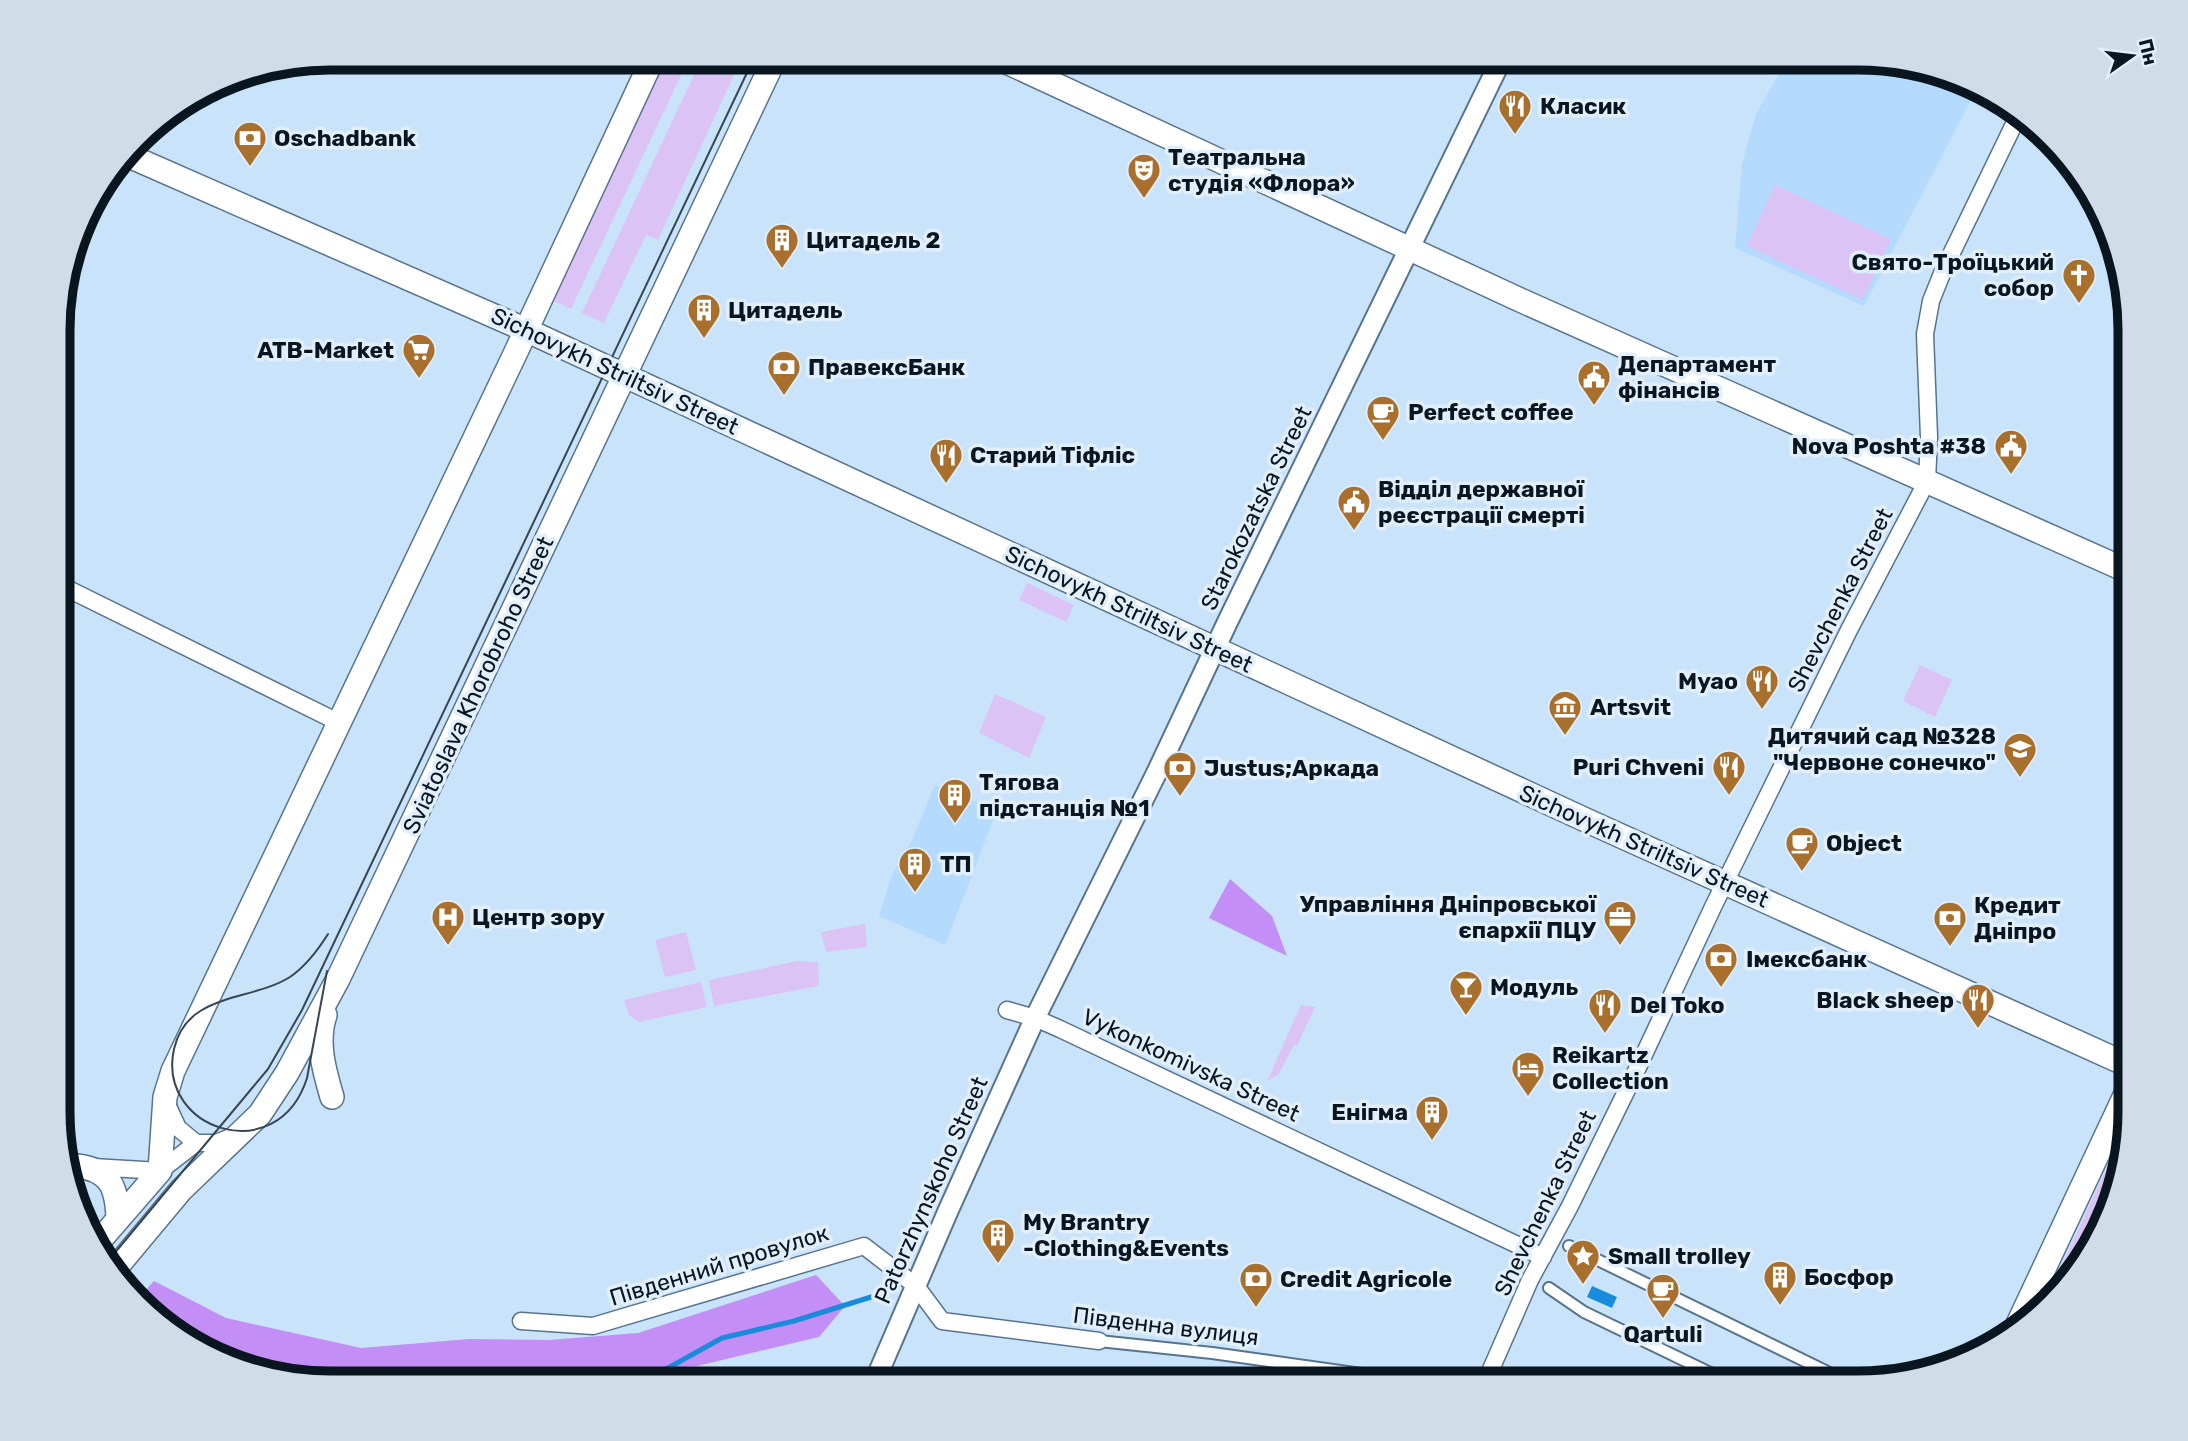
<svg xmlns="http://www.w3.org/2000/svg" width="2188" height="1441" viewBox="0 0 2188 1441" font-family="Rubik,sans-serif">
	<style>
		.built { fill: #b4dafe }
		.green { fill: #dbc4f5 }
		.forest { fill: #c38ef5 }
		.water { fill: #198bdb }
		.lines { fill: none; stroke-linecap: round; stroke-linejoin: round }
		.stream { stroke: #198bdb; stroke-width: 5 }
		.pedestrian-casing { stroke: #57748f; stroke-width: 14 }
		.minor-casing { stroke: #57748f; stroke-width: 19 }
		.tertiary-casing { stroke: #57748f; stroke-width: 23 }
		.primary-casing { stroke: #57748f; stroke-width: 26 }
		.pedestrian { stroke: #fff; stroke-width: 10 }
		.minor { stroke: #fff; stroke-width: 16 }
		.tertiary { stroke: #fff; stroke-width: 19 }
		.primary { stroke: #fff; stroke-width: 23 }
		.tram { stroke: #374654; stroke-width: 2 }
		.labels { text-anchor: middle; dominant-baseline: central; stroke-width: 7; stroke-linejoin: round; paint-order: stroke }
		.poi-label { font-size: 23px; font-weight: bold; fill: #09151f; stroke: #e1eefb; text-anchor: start }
		.street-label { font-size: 23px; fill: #09151f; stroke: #e1eefb }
		.rim { fill: none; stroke: #09151f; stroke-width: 9 }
	</style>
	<rect width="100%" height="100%" fill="#c9e3fb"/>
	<!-- built -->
	<path class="built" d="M1788 58H1858L1945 72 1977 88 1864 306 1735 248 1742 164 1756 114Z
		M935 785 997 810 945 945 879 916 891 877 911 842Z"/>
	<!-- green -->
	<path class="green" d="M667 58H689L571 309 550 299Z
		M702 58H729L739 64 658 240 646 235 604 323 582 313Z
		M1775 185 1891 239 1863 300 1747 246Z
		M1027 583 1074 605 1066 622 1019 600Z
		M1920 665 1952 680 1935 717 1903 701Z
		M995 694 1046 717 1029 758 979 733Z
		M865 924 867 947 826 952 821 932Z
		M686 932 696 970 665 977 655 940Z
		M797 961 818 962 819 986 714 1006 709 980Z
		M701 982 707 1007 639 1022 629 1015 624 1000Z
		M1301 1005 1315 1007 1297 1046 1294 1045 1278 1075 1267 1081Z
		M2130 1117 2121 1172 2076 1270 2048 1296Z"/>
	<!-- forest -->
	<path class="forest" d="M1230 879 1272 916 1287 956 1209 918Z
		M816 1275 845 1306 819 1337 697 1366 482 1383H330L243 1369 179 1337 140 1296 154 1281 226 1318 361 1348 469 1339 549 1340 638 1333Z"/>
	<!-- water -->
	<path class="water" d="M1592 1286 1617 1297 1612 1308 1587 1297Z"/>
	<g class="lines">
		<!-- stream -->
		<path class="stream" d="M550 1383H581
			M641 1383 722 1338 794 1321 871 1297"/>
		<defs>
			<path id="pedestrian" d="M1569 1246 1850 1383
				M1549 1288 1584 1312 1731 1383
				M1099 1341 1212 1353 1426 1383"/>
			<path id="minor" d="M60 585 338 722
				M1007 1010 1035 1018 1060 1029 1543 1257
				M166 1102 178 1128 196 1143
				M93 1167 160 1171 196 1143H216L231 1137
				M521 1321 593 1326 864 1246 916 1286 942 1321 1099 1341
				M1485 1383 1530 1280 1570 1206 1641 1061 1713 907 1849 630 1927 481 1929 437 1925 334 1931 301 1943 271 2019 114"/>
			<path id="tertiary" d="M874 1383 948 1211 1035 1018 1157 772 1227 623 1502 58"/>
			<path id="primary" d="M998 58 1518 299 2130 572
				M127 155 526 330 1590 822 2130 1066
				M325 1015C316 1042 324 1070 332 1097
				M77 1166C111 1170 117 1188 118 1219
				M94 1247 160 1171 165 1097 173 1071 515 354 653 58
				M115 1269 181 1190 260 1114 287 1073 338 979 775 58
				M2018 1324 2130 1085"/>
		</defs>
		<!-- pedestrian casing -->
		<use href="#pedestrian" class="pedestrian-casing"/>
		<!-- minor casing -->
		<use href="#minor" class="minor-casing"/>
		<!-- tertiary casing -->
		<use href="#tertiary" class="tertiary-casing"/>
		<!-- primary casing -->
		<use href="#primary" class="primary-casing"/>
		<!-- pedestrian -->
		<use href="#pedestrian" class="pedestrian"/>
		<!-- minor -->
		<use href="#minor" class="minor"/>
		<!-- tertiary -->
		<use href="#tertiary" class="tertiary"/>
		<!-- primary -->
		<use href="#primary" class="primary"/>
		<!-- tram -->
		<path class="tram" d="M327 971 307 1078C278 1170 156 1130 174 1049 187 992 250 1002 290 977 306 966 318 950 328 934
			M108 1261 268 1069 302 1010 754 58"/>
	</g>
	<!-- icons -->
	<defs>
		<symbol id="restaurant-pin" viewBox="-11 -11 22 30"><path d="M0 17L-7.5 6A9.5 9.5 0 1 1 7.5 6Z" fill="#a86f2d" stroke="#e1eefb"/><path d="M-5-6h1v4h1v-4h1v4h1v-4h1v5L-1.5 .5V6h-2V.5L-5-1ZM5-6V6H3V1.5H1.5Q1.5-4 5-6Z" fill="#fff"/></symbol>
		<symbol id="bank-pin" viewBox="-11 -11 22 30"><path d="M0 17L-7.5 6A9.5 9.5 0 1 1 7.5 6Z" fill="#a86f2d" stroke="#e1eefb"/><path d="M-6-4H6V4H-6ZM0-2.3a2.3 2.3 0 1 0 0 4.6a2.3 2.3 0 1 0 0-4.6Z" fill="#fff"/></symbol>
		<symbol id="theatre-pin" viewBox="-11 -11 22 30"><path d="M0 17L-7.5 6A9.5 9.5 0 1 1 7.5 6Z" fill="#a86f2d" stroke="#e1eefb"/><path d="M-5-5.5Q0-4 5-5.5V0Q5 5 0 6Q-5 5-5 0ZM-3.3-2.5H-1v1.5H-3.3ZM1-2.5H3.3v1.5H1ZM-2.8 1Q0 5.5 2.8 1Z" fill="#fff"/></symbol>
		<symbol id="building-pin" viewBox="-11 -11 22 30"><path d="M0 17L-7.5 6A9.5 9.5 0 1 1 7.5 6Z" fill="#a86f2d" stroke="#e1eefb"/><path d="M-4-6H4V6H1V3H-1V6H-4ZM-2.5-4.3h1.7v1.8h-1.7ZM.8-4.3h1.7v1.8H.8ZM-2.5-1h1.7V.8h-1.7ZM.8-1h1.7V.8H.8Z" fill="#fff"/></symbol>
		<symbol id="church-pin" viewBox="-11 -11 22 30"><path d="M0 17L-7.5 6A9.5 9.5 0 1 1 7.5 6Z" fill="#a86f2d" stroke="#e1eefb"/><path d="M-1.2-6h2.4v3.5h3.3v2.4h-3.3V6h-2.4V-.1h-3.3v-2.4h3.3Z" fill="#fff"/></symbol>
		<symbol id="supermarket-pin" viewBox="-11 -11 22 30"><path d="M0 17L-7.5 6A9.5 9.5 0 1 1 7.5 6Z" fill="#a86f2d" stroke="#e1eefb"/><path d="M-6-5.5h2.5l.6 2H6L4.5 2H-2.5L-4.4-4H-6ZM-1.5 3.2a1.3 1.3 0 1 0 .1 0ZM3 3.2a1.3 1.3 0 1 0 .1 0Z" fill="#fff"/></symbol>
		<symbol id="civic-pin" viewBox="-11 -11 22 30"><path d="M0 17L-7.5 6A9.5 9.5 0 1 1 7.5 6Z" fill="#a86f2d" stroke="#e1eefb"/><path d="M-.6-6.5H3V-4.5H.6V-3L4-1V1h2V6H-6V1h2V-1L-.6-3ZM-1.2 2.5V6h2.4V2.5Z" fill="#fff"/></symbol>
		<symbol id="cafe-pin" viewBox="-11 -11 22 30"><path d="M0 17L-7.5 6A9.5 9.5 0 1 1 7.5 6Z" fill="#a86f2d" stroke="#e1eefb"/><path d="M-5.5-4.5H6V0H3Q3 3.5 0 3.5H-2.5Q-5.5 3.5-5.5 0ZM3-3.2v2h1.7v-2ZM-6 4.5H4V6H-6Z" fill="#fff"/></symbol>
		<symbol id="museum-pin" viewBox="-11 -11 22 30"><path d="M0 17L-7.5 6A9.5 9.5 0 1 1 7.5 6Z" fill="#a86f2d" stroke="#e1eefb"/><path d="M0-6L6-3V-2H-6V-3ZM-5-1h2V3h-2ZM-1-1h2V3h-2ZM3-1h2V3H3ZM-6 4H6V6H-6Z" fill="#fff"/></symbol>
		<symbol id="school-pin" viewBox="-11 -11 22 30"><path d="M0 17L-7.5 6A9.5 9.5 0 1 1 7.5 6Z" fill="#a86f2d" stroke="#e1eefb"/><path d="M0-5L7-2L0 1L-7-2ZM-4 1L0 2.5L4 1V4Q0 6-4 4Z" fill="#fff"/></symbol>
		<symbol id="hospital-pin" viewBox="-11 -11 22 30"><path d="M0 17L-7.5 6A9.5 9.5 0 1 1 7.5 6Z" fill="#a86f2d" stroke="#e1eefb"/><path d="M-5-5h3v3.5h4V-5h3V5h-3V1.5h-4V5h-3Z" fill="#fff"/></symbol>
		<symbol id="office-pin" viewBox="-11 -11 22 30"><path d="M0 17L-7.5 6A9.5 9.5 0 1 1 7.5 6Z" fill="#a86f2d" stroke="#e1eefb"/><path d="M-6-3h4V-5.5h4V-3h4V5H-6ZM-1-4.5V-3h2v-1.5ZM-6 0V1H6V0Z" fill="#fff"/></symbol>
		<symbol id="bar-pin" viewBox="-11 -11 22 30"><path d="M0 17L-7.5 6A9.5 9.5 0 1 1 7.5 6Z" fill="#a86f2d" stroke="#e1eefb"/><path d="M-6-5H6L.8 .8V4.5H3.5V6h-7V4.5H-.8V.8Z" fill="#fff"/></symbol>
		<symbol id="hotel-pin" viewBox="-11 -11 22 30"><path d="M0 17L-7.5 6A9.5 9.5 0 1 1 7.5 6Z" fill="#a86f2d" stroke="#e1eefb"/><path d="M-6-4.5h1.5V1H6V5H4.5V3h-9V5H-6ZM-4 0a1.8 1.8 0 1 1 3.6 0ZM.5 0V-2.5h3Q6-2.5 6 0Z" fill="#fff"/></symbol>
		<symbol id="sight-pin" viewBox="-11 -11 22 30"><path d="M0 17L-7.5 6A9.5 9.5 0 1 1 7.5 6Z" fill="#a86f2d" stroke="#e1eefb"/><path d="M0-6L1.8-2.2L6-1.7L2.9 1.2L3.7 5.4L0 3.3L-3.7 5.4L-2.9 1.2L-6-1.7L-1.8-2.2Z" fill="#fff"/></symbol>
	</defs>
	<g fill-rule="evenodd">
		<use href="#restaurant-pin" x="1496" y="87" width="38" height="52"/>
		<use href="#bank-pin" x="231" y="119" width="38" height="52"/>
		<use href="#theatre-pin" x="1125" y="151" width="38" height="52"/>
		<use href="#building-pin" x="763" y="221" width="38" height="52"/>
		<use href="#church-pin" x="2060" y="256" width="38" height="52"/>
		<use href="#building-pin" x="685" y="291" width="38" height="52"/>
		<use href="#supermarket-pin" x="400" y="331" width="38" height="52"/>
		<use href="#bank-pin" x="765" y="348" width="38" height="52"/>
		<use href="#civic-pin" x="1575" y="358" width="38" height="52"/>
		<use href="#cafe-pin" x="1364" y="393" width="38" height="52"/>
		<use href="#civic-pin" x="1992" y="427" width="38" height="52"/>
		<use href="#restaurant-pin" x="927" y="436" width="38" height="52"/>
		<use href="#civic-pin" x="1335" y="483" width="38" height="52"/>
		<use href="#restaurant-pin" x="1743" y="662" width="38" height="52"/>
		<use href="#museum-pin" x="1546" y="688" width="38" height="52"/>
		<use href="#school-pin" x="2001" y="730" width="38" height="52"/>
		<use href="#restaurant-pin" x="1710" y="748" width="38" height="52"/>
		<use href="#bank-pin" x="1161" y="749" width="38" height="52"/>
		<use href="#building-pin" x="936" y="776" width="38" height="52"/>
		<use href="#cafe-pin" x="1783" y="824" width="38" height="52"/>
		<use href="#building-pin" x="896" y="845" width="38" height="52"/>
		<use href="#hospital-pin" x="429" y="898" width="38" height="52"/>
		<use href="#office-pin" x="1601" y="898" width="38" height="52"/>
		<use href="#bank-pin" x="1931" y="899" width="38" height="52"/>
		<use href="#bank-pin" x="1702" y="940" width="38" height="52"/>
		<use href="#bar-pin" x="1447" y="968" width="38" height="52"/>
		<use href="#restaurant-pin" x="1959" y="981" width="38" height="52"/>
		<use href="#restaurant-pin" x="1586" y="986" width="38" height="52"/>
		<use href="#hotel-pin" x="1509" y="1049" width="38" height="52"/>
		<use href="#building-pin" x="1413" y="1093" width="38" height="52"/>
		<use href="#building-pin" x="979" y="1216" width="38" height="52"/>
		<use href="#sight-pin" x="1564" y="1237" width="38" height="52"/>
		<use href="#building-pin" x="1761" y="1258" width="38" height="52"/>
		<use href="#bank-pin" x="1237" y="1260" width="38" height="52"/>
		<use href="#cafe-pin" x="1644" y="1271" width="38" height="52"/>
	</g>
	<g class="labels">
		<!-- poi labels -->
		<g class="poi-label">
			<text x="1540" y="106">Класик</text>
			<text x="274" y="138">Oschadbank</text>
			<text x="1168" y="157">Театральна<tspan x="1168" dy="26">студія «Флора»</tspan></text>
			<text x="806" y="240">Цитадель 2</text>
			<text x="2054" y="262" text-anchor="end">Свято-Троїцький<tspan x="2054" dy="26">собор</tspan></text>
			<text x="728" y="310">Цитадель</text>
			<text x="394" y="350" text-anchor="end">ATB-Market</text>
			<text x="1618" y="364">Департамент<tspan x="1618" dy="26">фінансів</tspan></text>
			<text x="808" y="367">ПравексБанк</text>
			<text x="1408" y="412">Perfect coffee</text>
			<text x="1986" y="446" text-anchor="end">Nova Poshta #38</text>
			<text x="970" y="455">Старий Тіфліс</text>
			<text x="1378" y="489">Відділ державної<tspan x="1378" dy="26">реєстрації смерті</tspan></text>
			<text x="1738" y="681" text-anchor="end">Myao</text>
			<text x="1590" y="707">Artsvit</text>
			<text x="1996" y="736" text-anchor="end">Дитячий сад №328<tspan x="1996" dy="26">"Червоне сонечко"</tspan></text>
			<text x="1704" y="767" text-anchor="end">Puri Chveni</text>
			<text x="1204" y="768">Justus;Аркада</text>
			<text x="979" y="782">Тягова<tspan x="979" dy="26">підстанція №1</tspan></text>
			<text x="1826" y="843">Object</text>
			<text x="940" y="864">ТП</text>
			<text x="1596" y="904" text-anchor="end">Управління Дніпровської<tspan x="1596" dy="26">єпархії ПЦУ</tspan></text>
			<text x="1974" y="905">Кредит<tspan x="1974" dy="26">Дніпро</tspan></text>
			<text x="472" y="917">Центр зору</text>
			<text x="1746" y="959">Імексбанк</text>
			<text x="1490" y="987">Модуль</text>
			<text x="1954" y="1000" text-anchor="end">Black sheep</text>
			<text x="1630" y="1005">Del Toko</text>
			<text x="1552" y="1055">Reikartz<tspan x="1552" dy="26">Collection</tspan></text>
			<text x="1408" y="1112" text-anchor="end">Енігма</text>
			<text x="1023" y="1222">My Brantry<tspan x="1023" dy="26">-Clothing&amp;Events</tspan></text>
			<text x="1608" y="1256">Small trolley</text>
			<text x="1804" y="1277">Босфор</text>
			<text x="1280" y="1279">Credit Agricole</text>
			<text x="1663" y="1334" text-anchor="middle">Qartuli</text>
		</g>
		<!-- street labels -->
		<g class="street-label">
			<text transform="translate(615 371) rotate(25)">Sichovykh Striltsiv Street</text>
			<text transform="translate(1256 508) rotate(-64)">Starokozatska Street</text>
			<text transform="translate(1840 600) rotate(-63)">Shevchenka Street</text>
			<text transform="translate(1129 609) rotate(25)">Sichovykh Striltsiv Street</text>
			<text transform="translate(478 685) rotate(-65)">Sviatoslava Khorobroho Street</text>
			<text transform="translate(1644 846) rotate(24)">Sichovykh Striltsiv Street</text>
			<text transform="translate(1191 1065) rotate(25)">Vykonkomivska Street</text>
			<text transform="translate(931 1190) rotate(-66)">Patorzhynskoho Street</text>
			<text transform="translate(1545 1203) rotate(-64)">Shevchenka Street</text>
			<text transform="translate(719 1265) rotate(-17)">Південний провулок</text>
			<text transform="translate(1166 1326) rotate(7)">Південна вулиця</text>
		</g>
	</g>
	<!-- crop -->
	<path d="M0 0H2188V1441H0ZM330 70H1858A260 260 0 0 1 2118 330V1111A260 260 0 0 1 1858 1371H330A260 260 0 0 1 70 1111V330A260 260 0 0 1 330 70Z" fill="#d0dde9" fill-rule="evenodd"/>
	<path class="rim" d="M330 70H1858A260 260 0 0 1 2118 330V1111A260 260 0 0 1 1858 1371H330A260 260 0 0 1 70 1111V330A260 260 0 0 1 330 70Z"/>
	<!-- north arrow -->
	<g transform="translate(2132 56) rotate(76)" stroke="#e1eefb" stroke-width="5" paint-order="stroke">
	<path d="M0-5L12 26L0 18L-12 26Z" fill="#09151f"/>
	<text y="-10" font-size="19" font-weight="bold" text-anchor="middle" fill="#09151f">Пн</text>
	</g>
</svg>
